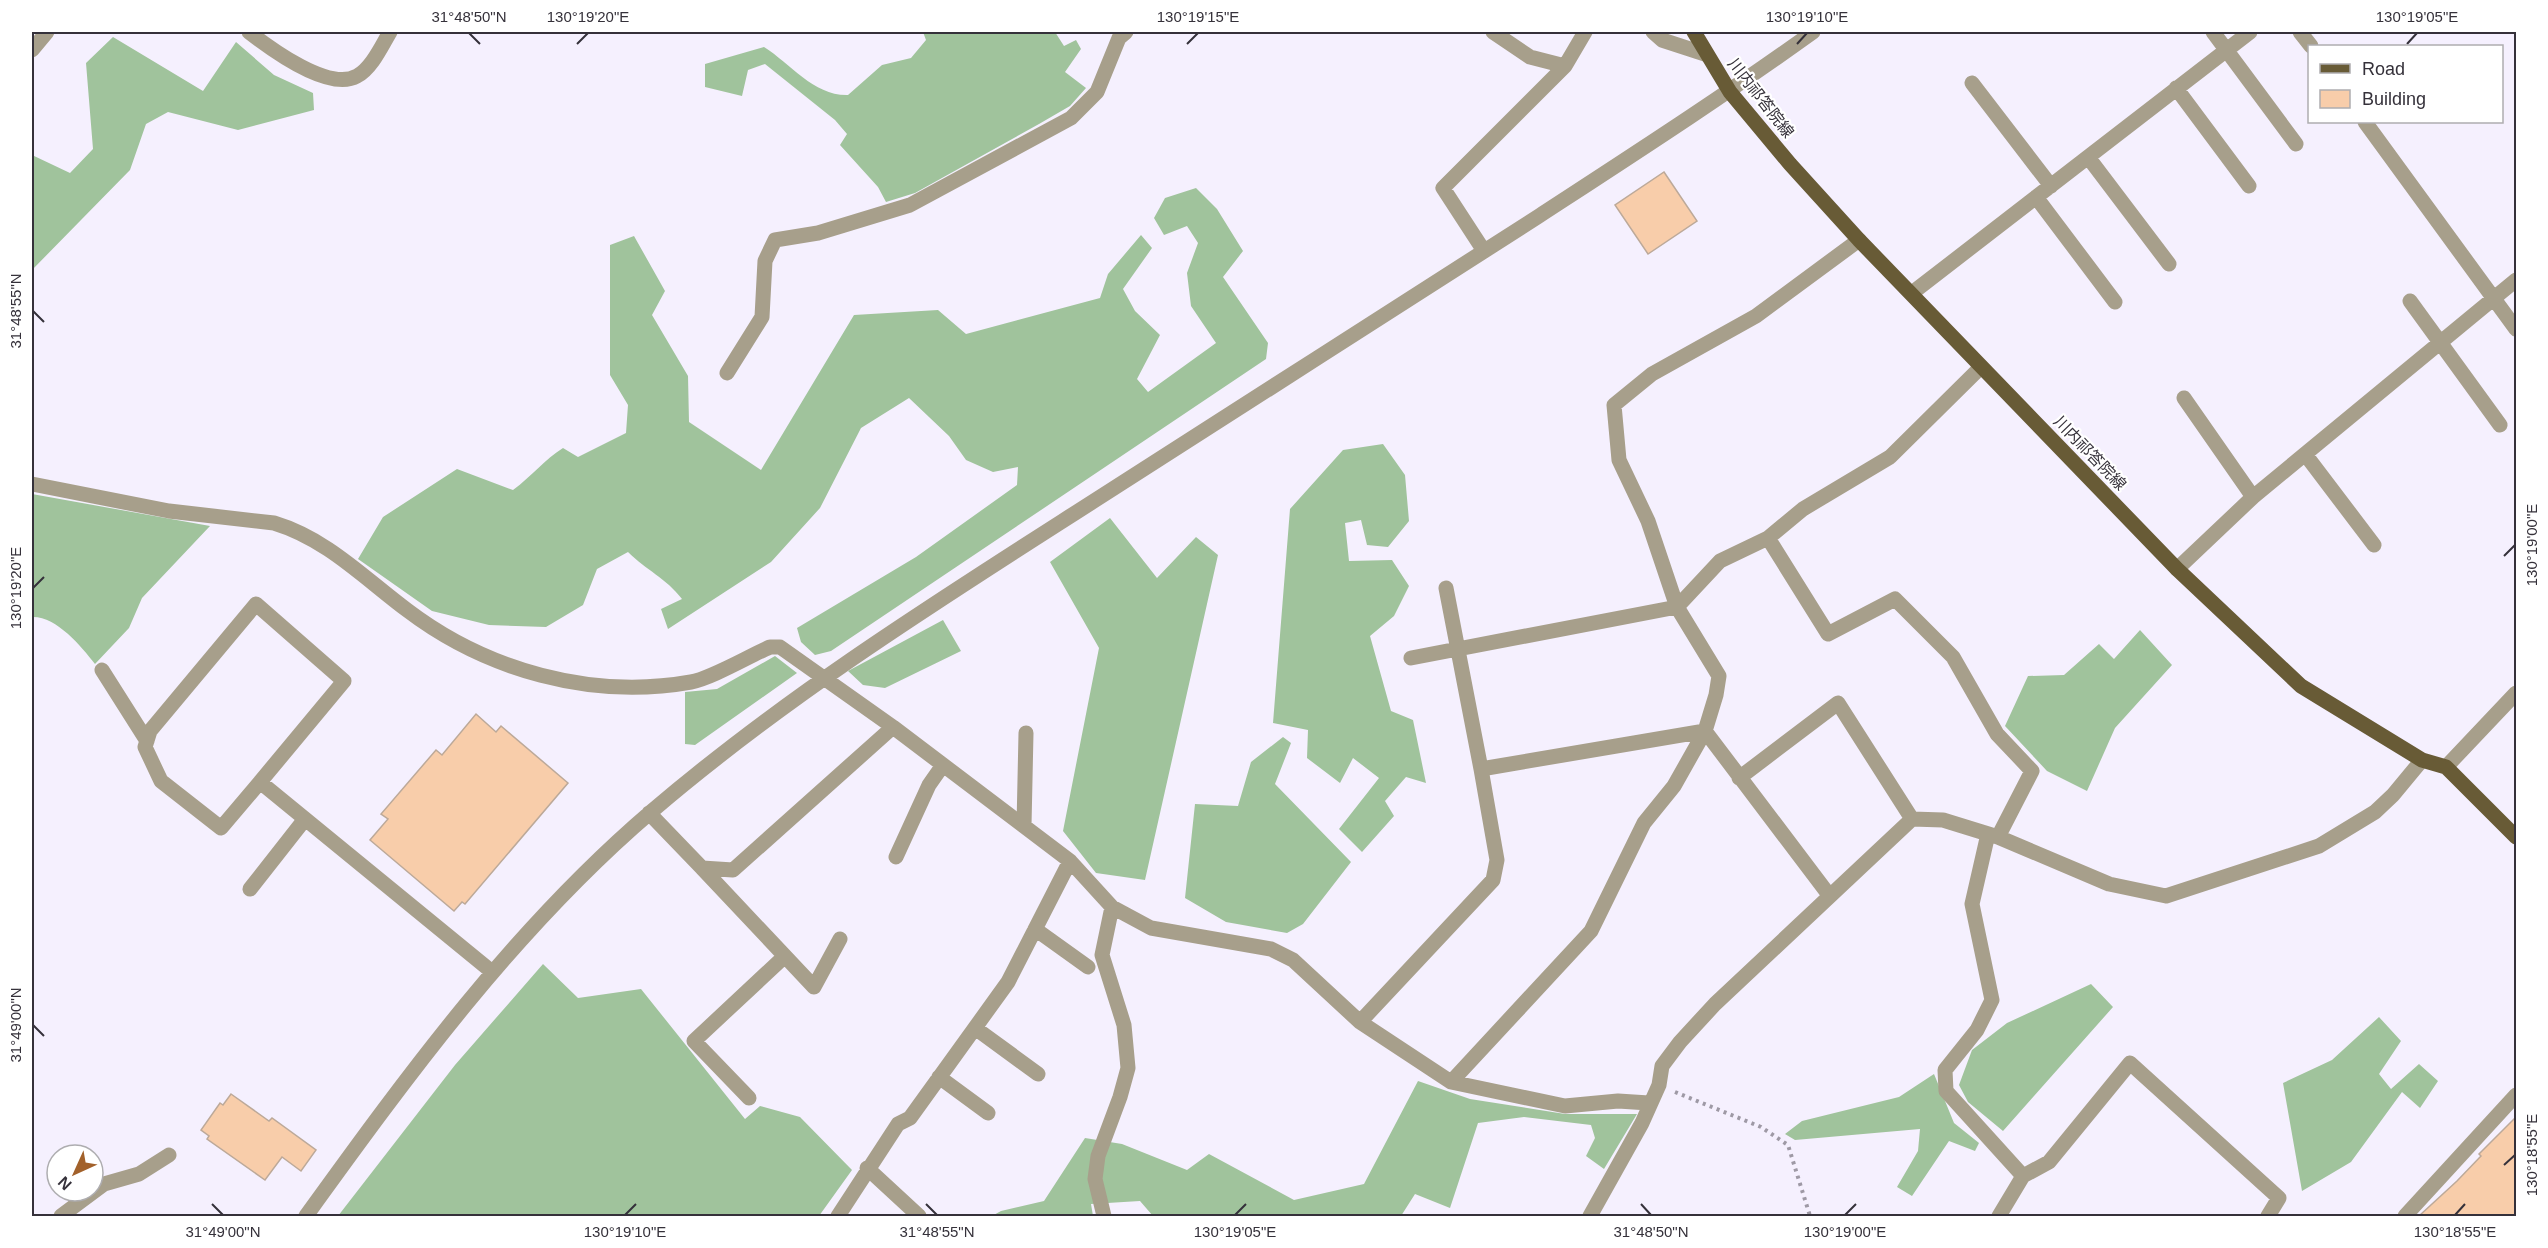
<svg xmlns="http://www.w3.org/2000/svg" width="2548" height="1248" viewBox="0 0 2548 1248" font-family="Arial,'Noto Sans JP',sans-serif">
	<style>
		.forest { fill: #a0c39c }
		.building { fill: #f8cdaa; stroke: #bca999; stroke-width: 1.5 }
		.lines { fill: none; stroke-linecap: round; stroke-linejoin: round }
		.path { stroke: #9e99a5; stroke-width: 4; stroke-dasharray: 3 4.5; stroke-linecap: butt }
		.minor { stroke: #a79f8b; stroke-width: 15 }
		.major { stroke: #685b36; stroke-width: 15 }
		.ticks { fill: none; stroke: #35313a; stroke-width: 2 }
		.labels { text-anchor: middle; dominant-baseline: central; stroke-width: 4.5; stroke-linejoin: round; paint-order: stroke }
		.street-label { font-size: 16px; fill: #35313a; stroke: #fff }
		.neatline { fill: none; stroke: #35313a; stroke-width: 2 }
		.ticks-label { font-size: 15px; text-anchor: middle; fill: #35313a }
	</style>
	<rect width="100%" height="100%" fill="#f5f0fe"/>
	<!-- forest -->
	<path class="forest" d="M923 32H1055L1064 46 1076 40 1081 49 1065 72 1086 88 1070 106 1039 124 915 193 886 202 878 187 840 145 847 134 835 120 765 64 748 70 742 96 705 87V64L764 47C791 64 814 96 848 95L882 65 911 58 926 40Z
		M113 37 203 91 236 42 274 75 313 93 314 110 238 130 168 112 146 124 130 170 32 270V155L70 173 93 149 86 63Z
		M1196 188 1217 209 1243 251 1223 277 1268 343 1266 359 831 651 815 655 801 642 797 628 916 557 1017 485 1018 467 993 472 966 460 949 436 909 398 861 428 820 508 771 562 668 629 661 609 682 599C666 578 646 570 628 552L597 569 583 605 546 627 489 625 432 611 358 559 383 517 457 469 513 490C532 476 545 459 563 448L578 457 626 433 628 405 610 375V245L634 236 665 291 652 315 688 376 689 422 761 470 854 315 938 310 966 334 1100 298 1108 274 1141 235 1152 248 1123 289 1135 311 1160 335 1137 379 1148 392 1216 343 1191 306 1187 273 1198 243 1187 226 1164 235 1154 218 1165 198Z
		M1383 444 1405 475 1409 521 1388 547 1367 545 1361 520 1345 523 1349 561 1392 560 1409 586 1394 616 1370 636 1391 711 1413 720 1426 783 1406 777 1385 801 1394 816 1362 852 1339 829 1379 778 1353 758 1340 783 1307 758 1308 730 1273 723 1290 509 1343 450Z
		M32 494 210 526 142 598 129 628 95 664C81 646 56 616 32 617Z
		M1110 518 1157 578 1196 537 1218 555 1145 880 1096 873 1063 831 1099 648 1050 562Z
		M943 620 961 651 885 688 863 685 848 671Z
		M2140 630 2172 665 2115 728 2087 791 2047 771 2005 726 2028 676 2064 675 2099 644 2114 659Z
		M775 656 797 673 695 745 685 744V692L717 689Z
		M1283 737 1291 743 1275 784 1351 862 1303 924 1287 933 1226 922 1185 898 1195 804 1238 806 1251 762Z
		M543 964 578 998 641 989 745 1119 760 1106 800 1117 852 1170 819 1216H338L455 1065Z
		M2091 984 2113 1007 2003 1131 1968 1102 1959 1085 1972 1050 2007 1023Z
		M2379 1017 2401 1041 2379 1074 2391 1089 2419 1064 2438 1081 2420 1108 2402 1092 2351 1162 2302 1191 2283 1083 2332 1060Z
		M1934 1074 1954 1123 1979 1143 1975 1151 1949 1141 1912 1196 1897 1187 1918 1151 1920 1129 1795 1140 1785 1134 1802 1121 1899 1097Z
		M1418 1081 1470 1099 1565 1114H1637L1604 1169 1586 1156 1595 1138 1591 1125 1524 1117 1478 1123 1450 1208 1415 1194 1401 1216H1153L1140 1201 1091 1204 1093 1216H992L1001 1211 1044 1201 1085 1138 1122 1144 1187 1170 1209 1154 1294 1200 1364 1184Z"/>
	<!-- building -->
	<path class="building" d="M1664 172 1697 221 1648 254 1615 205Z
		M476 714 496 732 501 726 568 783 465 904 462 902 454 911 370 840 388 819 381 814 436 750 442 755Z
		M231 1094 269 1121 272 1118 316 1150 301 1171 282 1157 265 1180 207 1139 209 1136 201 1130 220 1103 223 1105Z
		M2517 1116V1216H2419L2457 1181 2481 1156 2479 1154Z"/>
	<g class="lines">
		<!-- path -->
		<path class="path" d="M1675 1092 1761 1127 1788 1145 1810 1216"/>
		<!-- minor -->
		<path class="minor" d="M249 32C271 49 329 92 357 76 372 68 382 45 390 32
			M1493 32 1530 57 1565 66
			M1653 32 1662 40 1705 54
			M2213 32 2296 144
			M2300 32 2311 46
			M32 50 47 32
			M1972 83 2051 186
			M2176 88 2249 186
			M2365 122 2516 329
			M2088 157 2169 264
			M2036 197 2115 302
			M1859 240 1756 316 1652 374 1614 405 1619 460 1648 521 1677 607 1720 561 1768 538 1803 509 1890 457 1981 367
			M1484 251 1443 188 1565 66 1585 32
			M1912 293 2250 32
			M2410 301 2500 425
			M727 373 762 317 765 261 775 240 818 233 910 205 1071 118 1097 92 1119 38 1126 32
			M2184 398 2253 497
			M2305 454 2374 545
			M32 484 169 511 274 523C327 539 364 578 407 610 486 670 591 700 691 682 712 678 749 656 770 647H780L893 727 1070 861 1112 907 1151 928 1271 949 1293 960 1360 1022 1451 1082 1565 1106 1618 1101 1649 1103
			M1768 538 1828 634 1895 599 1953 657 1997 734 2032 771 1998 837
			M2177 569 2253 497 2516 280
			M1411 658 1677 607 1719 676 1716 695 1705 731 1481 769 1446 588
			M102 670 147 741
			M2446 767 2516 693
			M1739 778 1838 703 1912 819
			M260 782 344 681 256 604 150 731 145 747 161 781 221 828 260 782 491 971
			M649 813 702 868 733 870 893 727
			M1024 826 1026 733
			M1988 834 1972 904 1992 1000 1977 1030 1945 1070 1946 1091 2023 1176
			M896 857 929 785 943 765
			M702 868 814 987 840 939
			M250 889 305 819
			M1035 929 1088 967
			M1360 1022 1493 880 1497 860 1481 769
			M975 1028 1038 1074
			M939 1077 988 1113
			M1451 1082 1591 931 1644 823 1674 786 1705 731 1829 895
			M749 1098 694 1041 785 956
			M867 1168 919 1216
			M61 1216 104 1184 139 1174 169 1155
			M306 1216C410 1072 516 927 652 811 790 693 944 597 1097 499 1244 404 1392 311 1539 216 1631 156 1724 96 1813 32
			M838 1216 898 1124 910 1118 1008 982 1070 861
			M1104 1216 1095 1179 1098 1156 1120 1097 1128 1068 1124 1025 1102 955 1112 907
			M1590 1216 1642 1123 1659 1085 1662 1066 1680 1042 1715 1004 1912 819 1943 820 1998 837 2109 884 2166 896 2319 846 2375 812 2393 795 2422 760
			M1999 1216 2023 1176 2049 1162 2130 1063 2279 1198 2268 1216
			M2405 1216 2516 1095"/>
		<!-- major -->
		<path class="major" d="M1694 32 1730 92 1790 164 1859 240 2177 569 2301 686 2422 760 2446 767 2516 837"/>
	</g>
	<!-- ticks -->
	<path class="ticks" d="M469 33 480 44M577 44 588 33M1187 44 1198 33M1797 44 1807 33M2407 44 2417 33M33 311 44 322M2504 556 2515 545M33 588 44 577M33 1025 44 1036M2504 1165 2515 1155M212 1204 223 1215M926 1204 937 1215M1641 1204 1651 1215M625 1215 636 1204M1235 1215 1246 1204M1845 1215 1856 1204M2455 1215 2465 1204"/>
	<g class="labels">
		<!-- street labels -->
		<g class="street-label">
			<text transform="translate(1761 98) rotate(52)">川内祁答院線</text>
			<text transform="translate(2090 453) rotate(46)">川内祁答院線</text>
		</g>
	</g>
	<!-- border -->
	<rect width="2548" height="1248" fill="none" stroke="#ffffff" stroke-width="66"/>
	<!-- legend -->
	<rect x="2308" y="45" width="195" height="78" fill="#ffffff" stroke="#aeadb0" stroke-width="1.5"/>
	<rect x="2320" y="64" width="30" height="9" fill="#685b36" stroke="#aeadb0" stroke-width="1.5"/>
	<text x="2362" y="75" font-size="18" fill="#35313a">Road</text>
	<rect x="2320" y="90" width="30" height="18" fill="#f8cdaa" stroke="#aeadb0" stroke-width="1.5"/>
	<text x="2362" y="105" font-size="18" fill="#35313a">Building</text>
	<!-- north arrow -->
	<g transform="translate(75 1173) rotate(225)"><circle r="28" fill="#ffffff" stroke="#aeadb0" stroke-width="1.5"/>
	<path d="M0-4.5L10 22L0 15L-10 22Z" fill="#a2612b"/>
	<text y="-9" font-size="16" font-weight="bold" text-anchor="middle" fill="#35313a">N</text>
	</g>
	<rect x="33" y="33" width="2482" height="1182" class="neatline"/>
	<g class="ticks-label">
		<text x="469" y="22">31°48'50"N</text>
		<text x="588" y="22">130°19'20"E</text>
		<text x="1198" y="22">130°19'15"E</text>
		<text x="1807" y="22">130°19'10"E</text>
		<text x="2417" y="22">130°19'05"E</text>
		<text transform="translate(16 311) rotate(-90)" y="5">31°48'55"N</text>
		<text transform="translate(2532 545) rotate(-90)" y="5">130°19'00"E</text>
		<text transform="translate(16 588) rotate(-90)" y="5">130°19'20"E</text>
		<text transform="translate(16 1025) rotate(-90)" y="5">31°49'00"N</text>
		<text transform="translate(2532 1155) rotate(-90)" y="5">130°18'55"E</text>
		<text x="223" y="1237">31°49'00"N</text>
		<text x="625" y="1237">130°19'10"E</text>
		<text x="937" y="1237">31°48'55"N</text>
		<text x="1235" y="1237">130°19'05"E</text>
		<text x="1651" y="1237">31°48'50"N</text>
		<text x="1845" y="1237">130°19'00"E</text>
		<text x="2455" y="1237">130°18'55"E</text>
	</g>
</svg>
